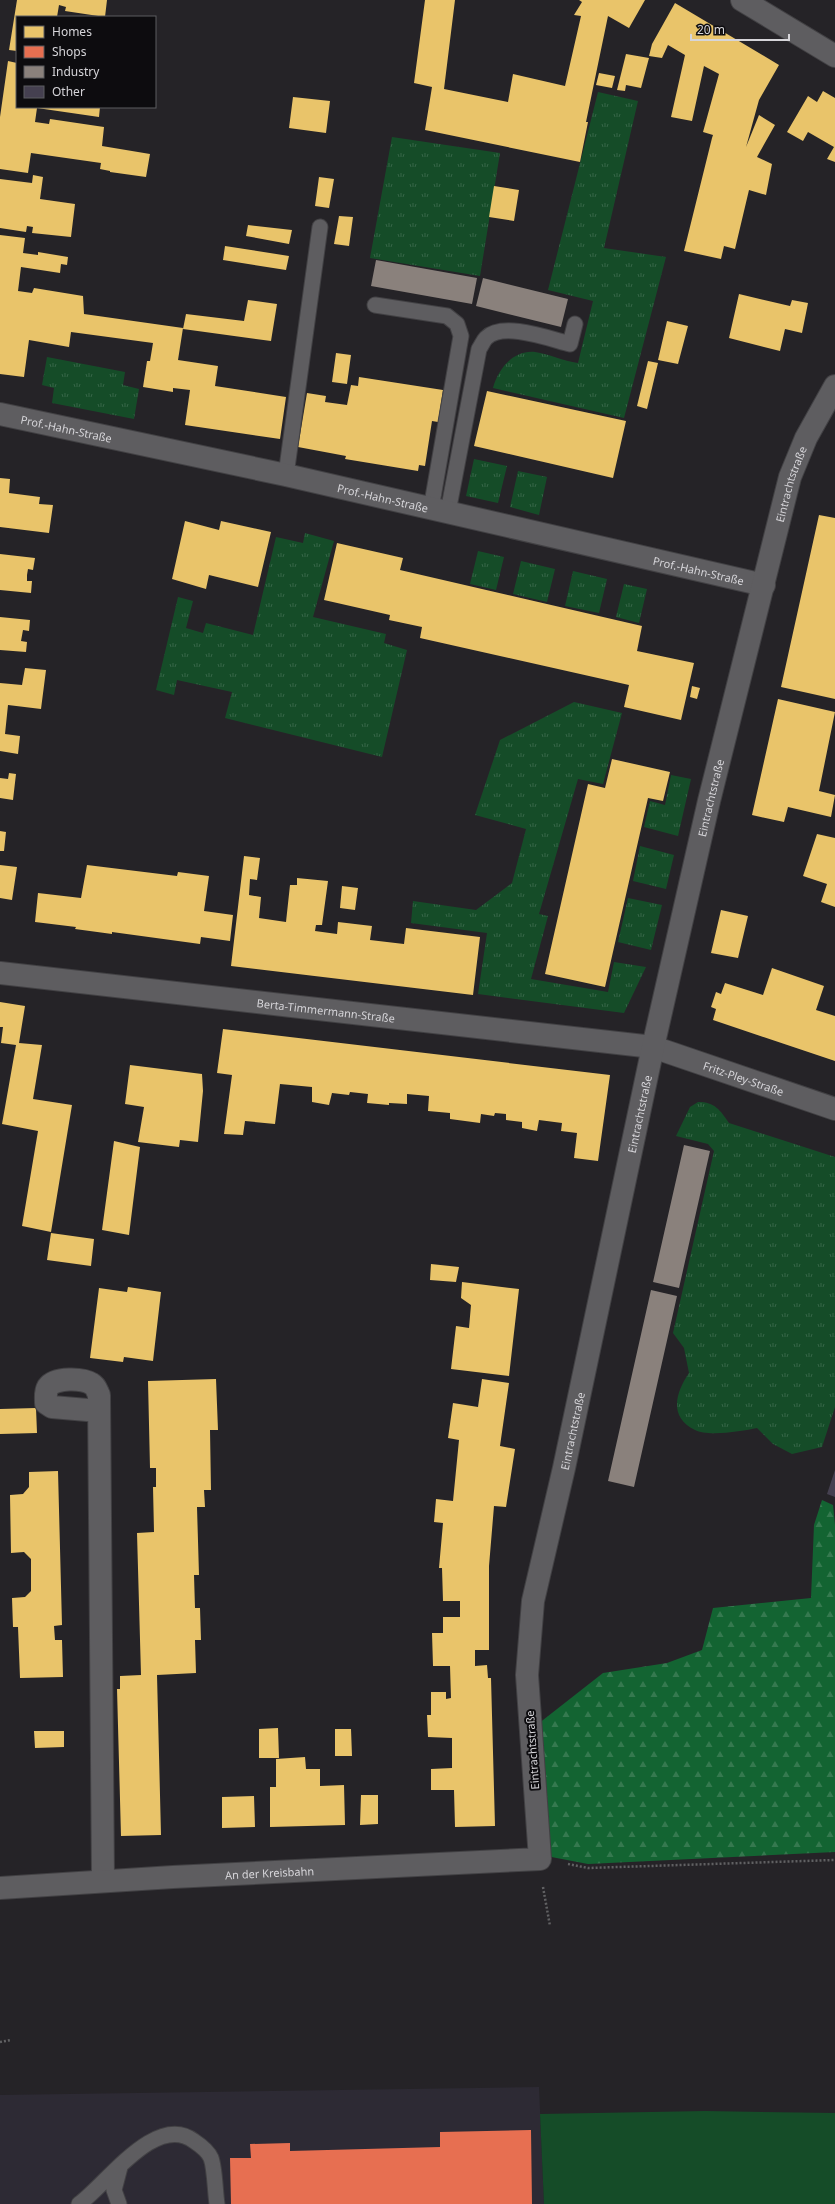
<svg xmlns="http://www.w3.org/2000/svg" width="835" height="2204" viewBox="0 0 835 2204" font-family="'Noto Sans',sans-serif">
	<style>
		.built { fill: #2d2a34 }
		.grass { fill: url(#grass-tufts) }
		.forest { fill: url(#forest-firs) }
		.garden { fill: #154c28 }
		.homes { fill: #e9c46a }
		.shops { fill: #e76f51 }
		.industry { fill: #8a817c }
		.building { fill: #454050 }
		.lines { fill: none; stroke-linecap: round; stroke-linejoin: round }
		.lane-casing { stroke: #424144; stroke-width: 17 }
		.street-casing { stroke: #424144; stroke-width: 24 }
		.path { stroke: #616163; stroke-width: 2.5; stroke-dasharray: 2 2; stroke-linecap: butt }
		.lane { stroke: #5e5d60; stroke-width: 15 }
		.street { stroke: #5e5d60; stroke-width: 22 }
		.labels { text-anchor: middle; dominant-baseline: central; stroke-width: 4; stroke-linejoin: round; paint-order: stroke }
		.street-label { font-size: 11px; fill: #d6d5d9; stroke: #0d0c0f }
	</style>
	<defs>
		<pattern id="grass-tufts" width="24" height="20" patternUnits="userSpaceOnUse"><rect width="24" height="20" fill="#154c28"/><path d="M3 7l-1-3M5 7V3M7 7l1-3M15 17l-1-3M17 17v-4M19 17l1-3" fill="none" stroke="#366547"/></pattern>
		<pattern id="forest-firs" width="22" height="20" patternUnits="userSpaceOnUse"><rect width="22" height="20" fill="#136432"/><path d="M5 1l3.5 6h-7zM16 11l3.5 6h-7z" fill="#35794f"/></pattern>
	</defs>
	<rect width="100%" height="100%" fill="#252327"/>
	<!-- built -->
	<path class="built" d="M539 2087 544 2204H0V2095Z"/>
	<!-- grass -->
	<path class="grass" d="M598 92 638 101 604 248 666 257 624 418 493 388C498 369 513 350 535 352 549 354 563 361 578 363L593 301 548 290Z
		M392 137 500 153 480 276 370 258Z
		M47 357 125 372 123 385 139 389 134 419 52 403 54 388 42 385Z
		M474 459 507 466 498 503 466 496Z
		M518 471 547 477 539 515 510 507Z
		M305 533 334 541 313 617 386 634 384 643 407 650 382 757 225 718 232 692 177 680 174 695 156 690 178 597 193 601 186 628 203 633 206 623 253 635 276 537 303 543Z
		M478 551 504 557 496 590 470 584Z
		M521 561 555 569 547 602 513 594Z
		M573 571 607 579 599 613 565 606Z
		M624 584 647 589 639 623 616 617Z
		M574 702 622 713 603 784 578 779 539 914 548 916 531 979 608 992 614 962 646 967 624 1013 478 994 487 933 411 923 413 901 476 910 512 883 526 829 475 815 500 740Z
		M671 775 691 779 678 836 644 827 650 801 665 805Z
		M640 846 674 855 666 889 633 881Z
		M628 898 662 905 651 950 618 942Z
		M698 1102C715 1102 720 1110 729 1123L835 1157V1407L822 1447 792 1454 773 1444 757 1428C743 1431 708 1437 695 1430 668 1417 676 1392 689 1373L684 1348 673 1333 714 1151 708 1144 676 1136 690 1107Z"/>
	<!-- forest -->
	<path class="forest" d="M822 1500 833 1505 835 1525V1852L588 1864 541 1855 529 1731 603 1673 667 1663 702 1650 713 1608 811 1598 814 1525Z"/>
	<!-- garden -->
	<path class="garden" d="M705 2111 835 2113V2204H544L540 2114Z"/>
	<!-- homes -->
	<path class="homes" d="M17 0H107L105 17 65 11 66 7 59 5 57 17H17V51L9 50Z
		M425 0H455L444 89 508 102 513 74 565 86 581 16 574 15 582 2 579 0H645L629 28 608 16 586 122H588L580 162 425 130 432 87 414 83Z
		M675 3 779 65 759 100 746 147 759 115 775 125 757 157 772 164 766 195 749 190 735 249 724 246 721 259 684 251 712 138 713 135 703 132 719 74 704 66 692 121 671 117 685 55 668 45 662 58 649 56 652 44Z
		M626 54 649 58 641 88 626 85 625 91 617 90Z
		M8 61 17 63V107H100L99 117 37 108 35 122 49 124 50 119 104 127 102 146 150 154 146 177 110 172V171L100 169 101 163 31 153 28 173 0 169V117Z
		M599 73 615 76 612 88 596 85Z
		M823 91 835 98V162L827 159 834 147 808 132 803 141 787 132 808 96 817 102Z
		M293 97 330 101 326 133 289 128Z
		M33 175 43 177 40 199 75 204 71 237 32 233 33 227 27 226 26 232 0 228V179L32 183Z
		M319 177 334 179 329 208 315 206Z
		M494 186 519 190 514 221 489 217Z
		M339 216 353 217 349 246 334 244Z
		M248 225 292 230 289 244 246 236Z
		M0 235 25 238 23 253 38 255V252L68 257 67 265 61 264 60 273 21 267 18 291 32 293 34 288 83 296 84 314 183 328 178 360 218 366 215 386 286 397 280 439 185 425 190 390 173 388V392L143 387 147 361H150L153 343 71 332 69 347 29 340 24 377 0 374Z
		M225 246 289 256 286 270 223 260Z
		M739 294 790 306 792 300 808 303 802 333 785 329 780 351 729 338Z
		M248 300 277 304 271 341 183 329 186 314 244 321Z
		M667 321 688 326 678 364 658 360Z
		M336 353 351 355 347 384 332 382Z
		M648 361 658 363 647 409 637 406Z
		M359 377 443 390 438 422 432 421 425 466 419 465 418 471 345 459 346 456 298 447 307 393 326 396 325 402 347 405 351 385 358 386Z
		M487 391 626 421 613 478 474 446Z
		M0 478 10 479 9 493 40 497 39 504 53 505 49 533 0 527Z
		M819 515 835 518V699L781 687Z
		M185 521 219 530 221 521 271 532 258 587 209 575 206 589 172 579Z
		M337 543 403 558 400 570 642 626 637 651 694 663 681 720 624 707 629 685 420 638 422 627 389 620 390 615 324 600Z
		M0 554 35 558 33 570 28 569 27 575V581H32L31 593 0 590Z
		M0 617 30 620 29 631 23 630 21 641 27 642 26 652 0 650Z
		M25 668 46 670 41 709 8 705 5 734 20 736 18 754 0 751V683L22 685Z
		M692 686 700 688 697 699 690 697Z
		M778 699 835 712 819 791 835 795 831 817 788 807 784 822 752 815Z
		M612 759 670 772 663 801 648 798 605 987 545 974 588 784 605 788Z
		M9 773 16 774 13 800 0 798V778L8 779Z
		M0 831 6 832 4 851H0Z
		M817 834 835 838V907L821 902 827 884 803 876Z
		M244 856 260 858 257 880 250 879 249 895 261 897 259 918 286 922 290 885H297V878L328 881 322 925H316L315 931 337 934 338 922 372 926 370 940 404 944 406 928 480 937 473 995 231 966Z
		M0 865 17 867 12 900 0 898Z
		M87 865 177 876 178 872 209 876 204 911 233 915 230 941 201 937 200 944 112 932V934L75 929 76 927 35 922 38 893 81 898Z
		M342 886 358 888 355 910 340 908Z
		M721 910 748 916 738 958 711 953Z
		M772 968 824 986 816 1010 835 1016V1061L713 1020 716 1009 711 1007 716 992 721 994 725 983 763 995Z
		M0 1002 25 1006 19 1043 42 1045 33 1099 72 1105 51 1232 22 1226 38 1131 2 1124 16 1045 1 1043 3 1027H0Z
		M223 1029 610 1075 598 1161 574 1158 577 1133 561 1131 562 1123 539 1120 537 1131 522 1128V1122L506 1120V1114L495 1113 494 1116 481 1114 480 1123 450 1119V1113L428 1111 429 1096 407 1094V1104L389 1103V1105L367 1103 368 1094 350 1092 349 1095 332 1093 329 1105 312 1102V1087L280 1084 275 1124 245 1121 243 1135 224 1134 232 1075 217 1073Z
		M130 1065 202 1074 203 1091 198 1142 180 1140 179 1147 138 1142 144 1107 125 1104Z
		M114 1141 140 1147 129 1235 102 1230Z
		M51 1233 94 1239 91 1266 47 1260Z
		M431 1264 459 1267 456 1282 430 1280Z
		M462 1282 519 1289 509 1376 451 1369 456 1326 469 1328 471 1305 461 1298Z
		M128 1287 161 1292 153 1361 124 1357 123 1362 90 1358 99 1288 127 1292Z
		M216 1379 218 1430H210L211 1490H204L205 1507H197L199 1575H194L195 1608H200L201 1640H195L196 1673 157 1675 161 1835 121 1836 117 1689H120V1676L141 1675 137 1533 154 1532 153 1487H156V1468H150L148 1381Z
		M482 1379 509 1383 500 1446 515 1449 506 1507 494 1506 489 1566V1650H475V1666L487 1665 488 1678H491L495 1826 455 1827 454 1790H431V1769L452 1768V1738L428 1737 427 1715H431V1692H446V1699L451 1698 450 1666H433L432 1633H443V1617H460V1601H443L442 1568H439L443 1523 434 1522 436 1499 453 1501 459 1440 448 1438 453 1403 478 1407Z
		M36 1408 37 1433 0 1434V1409Z
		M58 1471 62 1625 54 1626 55 1640H62L63 1677 20 1678 18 1627H13L12 1598 25 1597 31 1591V1559L24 1552 11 1553 10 1495 23 1494 29 1487V1472Z
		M278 1728 279 1758H259V1729Z
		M335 1729H351L352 1756H335Z
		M34 1731H64V1747L35 1748Z
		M305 1757 306 1769H320V1786L344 1785 345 1825 270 1827V1787H276V1759Z
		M361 1795H378V1824L360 1825Z
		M254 1796 255 1827 222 1828V1797Z"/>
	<!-- shops -->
	<path class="shops" d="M531 2130 532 2204H231L230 2158H251L250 2144 290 2143V2151L440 2147V2132Z"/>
	<!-- industry -->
	<path class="industry" d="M376 260 477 278 472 304 371 286Z
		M483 278 568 299 561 327 476 306Z
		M684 1145 710 1151 679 1288 653 1282Z
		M651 1290 677 1296 634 1487 608 1481Z"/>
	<!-- building -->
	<path class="building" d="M835 1470V1497L827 1494Z"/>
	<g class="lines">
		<defs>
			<path id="lane" d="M375 305 447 316 457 324 461 336 431 509
				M286 475 320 227
				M448 512 479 349C482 345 483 341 486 338 503 321 550 339 570 344L575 324
				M79 2204C106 2185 156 2112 194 2141 200 2145 208 2151 211 2158 215 2169 215 2191 217 2204
				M119 2204 114 2190 120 2167"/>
			<g id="street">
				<path d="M742 0 835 56"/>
				<path id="s1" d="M0 414 286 475 764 585"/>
				<path id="s2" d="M0 973 653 1047 835 1109"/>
				<path d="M99 1411 52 1407 46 1403C46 1397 45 1392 48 1387 55 1377 83 1378 92 1384 96 1386 97 1391 99 1395L103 1881"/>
				<path id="s3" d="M0 1888 173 1877 540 1859 527 1675 533 1601 564 1468 653 1047 709 801 790 477 806 438 835 386"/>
			</g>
		</defs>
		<!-- lane casing -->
		<use href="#lane" class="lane-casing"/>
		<!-- street casing -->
		<use href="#street" class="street-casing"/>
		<!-- path -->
		<path class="path" d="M568 1864 588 1868 835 1860
			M543 1887 550 1926
			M0 2042 11 2040"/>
		<!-- lane -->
		<use href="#lane" class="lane"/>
		<!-- street -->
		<use href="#street" class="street"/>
	</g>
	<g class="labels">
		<!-- street labels -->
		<g class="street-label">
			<text stroke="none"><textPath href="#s1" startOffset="68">Prof.-Hahn-Straße</textPath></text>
			<text stroke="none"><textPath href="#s3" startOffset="1946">Eintrachtstraße</textPath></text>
			<text stroke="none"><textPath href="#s1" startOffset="392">Prof.-Hahn-Straße</textPath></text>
			<text stroke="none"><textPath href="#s1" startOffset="716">Prof.-Hahn-Straße</textPath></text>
			<text stroke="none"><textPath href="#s3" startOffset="1622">Eintrachtstraße</textPath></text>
			<text stroke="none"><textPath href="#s2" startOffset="328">Berta-Timmermann-Straße</textPath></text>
			<text stroke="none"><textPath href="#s2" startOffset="753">Fritz-Pley-Straße</textPath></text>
			<text stroke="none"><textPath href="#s3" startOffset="1298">Eintrachtstraße</textPath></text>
			<text stroke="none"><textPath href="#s3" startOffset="974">Eintrachtstraße</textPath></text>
			<text transform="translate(532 1750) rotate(-94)">Eintrachtstraße</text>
			<text stroke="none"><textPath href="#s3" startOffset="270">An der Kreisbahn</textPath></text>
		</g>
	</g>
	<!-- legend -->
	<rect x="16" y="16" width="140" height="92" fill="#0d0c0f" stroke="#5d5c60"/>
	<rect x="24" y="26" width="20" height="12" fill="#e9c46a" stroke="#5d5c60"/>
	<text x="52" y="36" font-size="12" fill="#d6d5d9">Homes</text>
	<rect x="24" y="46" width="20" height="12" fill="#e76f51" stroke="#5d5c60"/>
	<text x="52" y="56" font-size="12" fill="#d6d5d9">Shops</text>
	<rect x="24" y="66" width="20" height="12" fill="#8a817c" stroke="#5d5c60"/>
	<text x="52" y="76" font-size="12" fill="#d6d5d9">Industry</text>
	<rect x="24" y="86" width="20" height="12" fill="#454050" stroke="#5d5c60"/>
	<text x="52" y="96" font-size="12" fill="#d6d5d9">Other</text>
	<!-- scale -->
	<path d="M691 34v6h98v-6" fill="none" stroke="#d6d5d9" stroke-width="2"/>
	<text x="697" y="34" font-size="12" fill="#d6d5d9" stroke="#0d0c0f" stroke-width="3" paint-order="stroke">20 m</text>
</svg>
